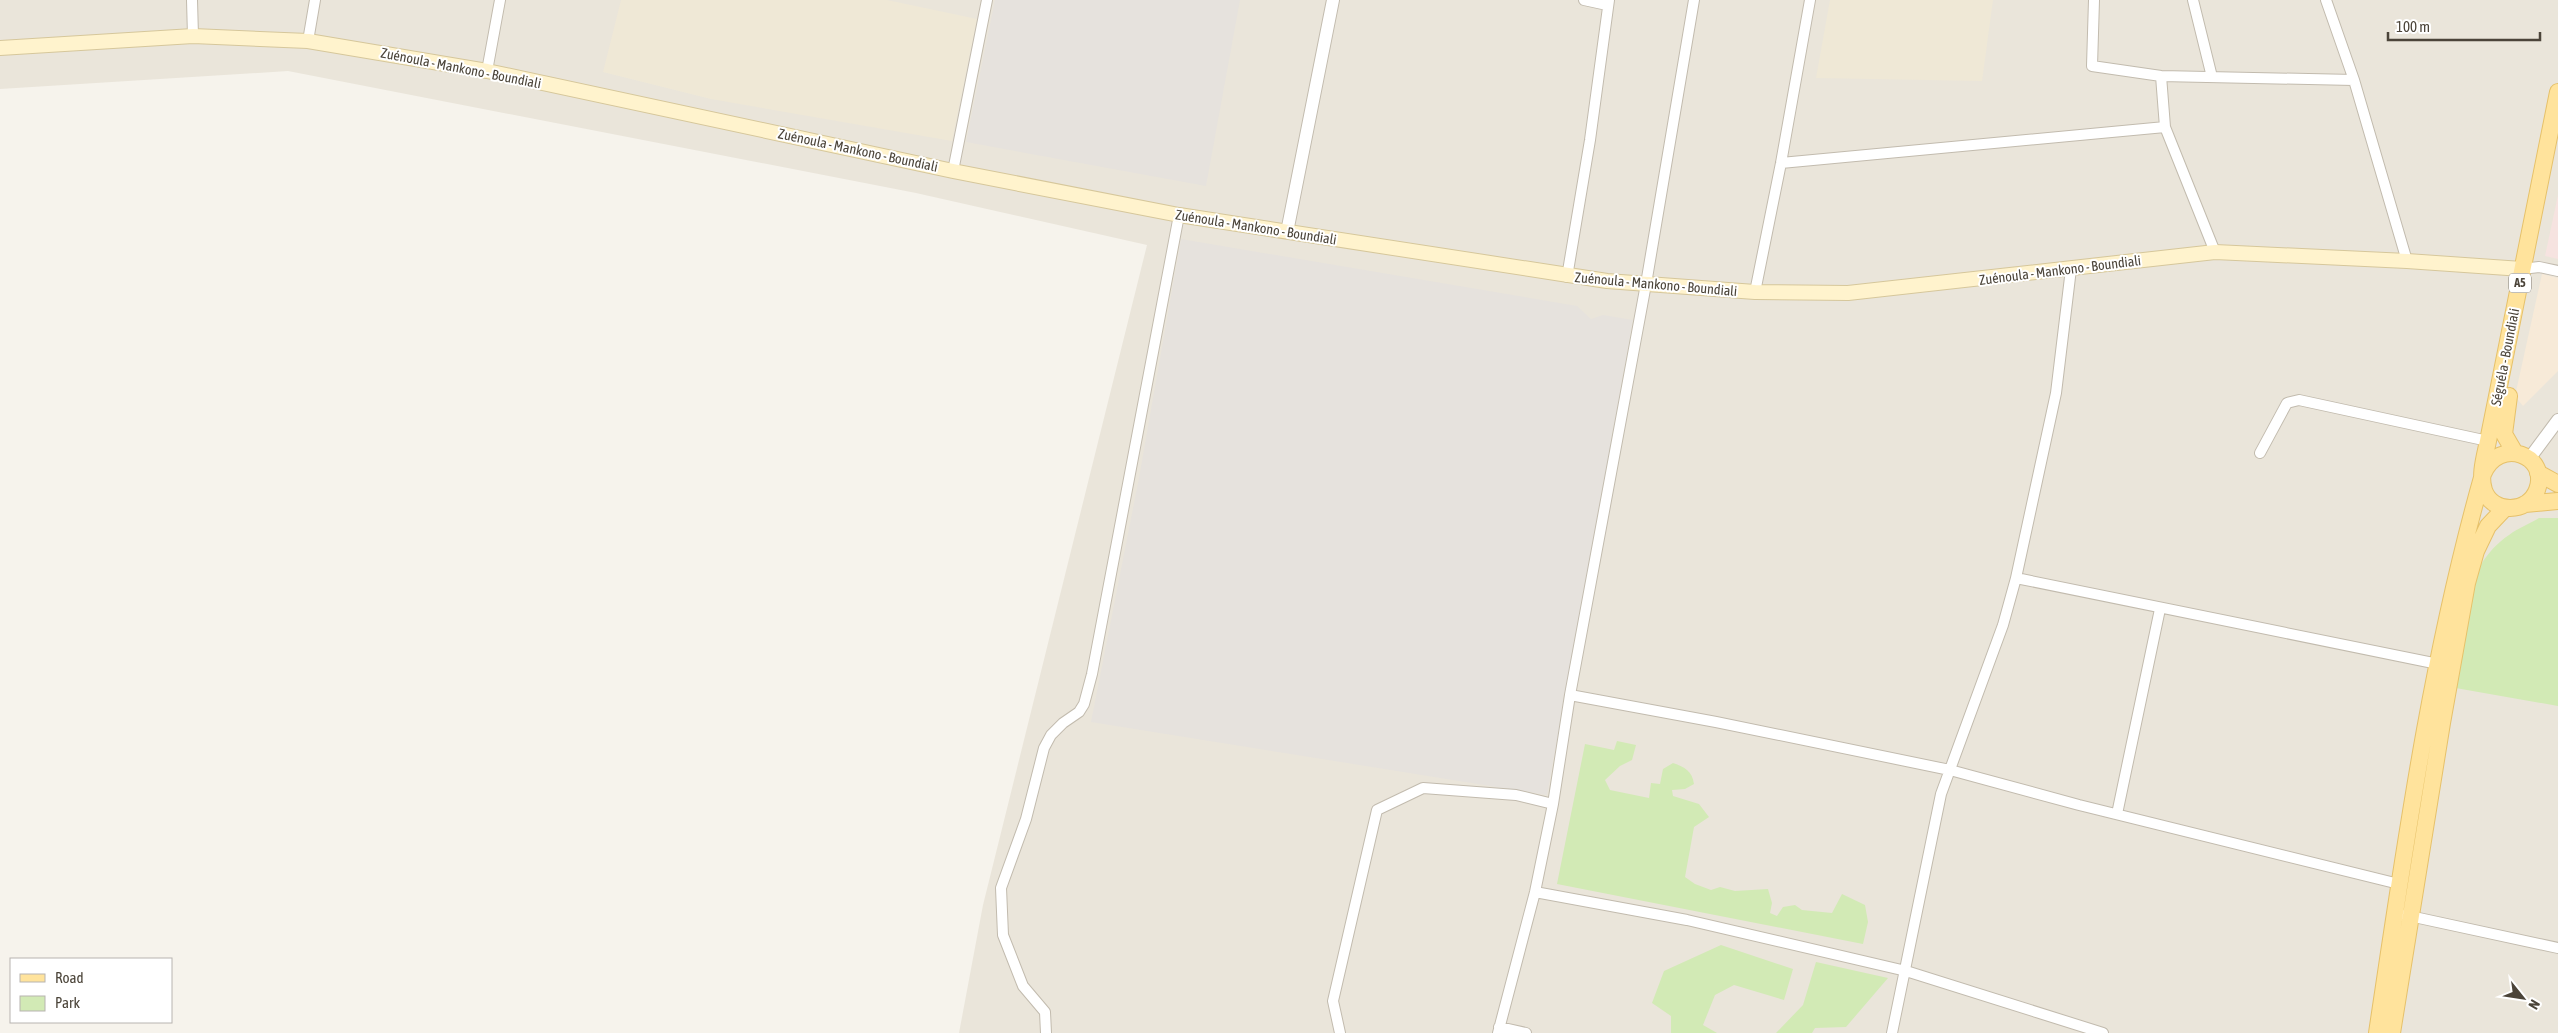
<svg xmlns="http://www.w3.org/2000/svg" width="2558" height="1033" viewBox="0 0 2558 1033" font-family="'Asap Condensed',sans-serif">
	<style>
		.residential { fill: #eae5da }
		.commercial { fill: #f7ead8 }
		.industrial { fill: #e6e2dd }
		.education { fill: #efe8d6 }
		.medical { fill: #f6e3e0 }
		.green { fill: #d2eab5 }
		.lines { fill: none; stroke-linecap: round; stroke-linejoin: round }
		.minor-casing { stroke: #c2bbae; stroke-width: 12 }
		.tertiary-casing { stroke: #c2bbae; stroke-width: 14 }
		.secondary-casing { stroke: #d6c79b; stroke-width: 16 }
		.primary-casing { stroke: #e6c16a; stroke-width: 18 }
		.minor { stroke: #fff; stroke-width: 10 }
		.tertiary { stroke: #fff; stroke-width: 12 }
		.secondary { stroke: #fff3cd; stroke-width: 14 }
		.primary { stroke: #ffe39c; stroke-width: 16 }
		.labels { text-anchor: middle; dominant-baseline: central; stroke-width: 4; stroke-linejoin: round; paint-order: stroke }
		.shield { fill: #fff; stroke: #817c74; stroke-width: 1 }
		.shield-label { font-size: 12px; font-weight: bold; fill: #4b4439 }
		.street-label { font-size: 14px; fill: #4b4439; stroke: #fff }
	</style>
	<rect width="100%" height="100%" fill="#f6f3ec"/>
	<!-- residential -->
	<path class="residential" d="M0 0H2558V1033H959L983 905 1147 245 916 193 288 71 0 89Z"/>
	<!-- commercial -->
	<path class="commercial" d="M2542 274 2558 278V371L2523 406 2515 396Z"/>
	<!-- industrial -->
	<path class="industrial" d="M995 0H1240L1206 186 966 142Z
		M1181 239 1577 306 1591 319 1603 315 1633 320 1547 795 1091 722 1139 478Z"/>
	<!-- education -->
	<path class="education" d="M621 0H887L977 19 952 141 711 99 603 72Z
		M1830 0H1993L1982 81 1816 78Z"/>
	<!-- medical -->
	<path class="medical" d="M2558 195V259L2545 256Z"/>
	<!-- green -->
	<path class="green" d="M2539 518H2558V706L2450 687C2459 635 2461 567 2509 535 2518 528 2529 524 2539 518Z
		M1617 741 1636 745 1632 760 1620 766 1605 780 1610 790 1649 798 1651 783 1660 784 1663 769 1673 763C1685 767 1692 771 1694 784L1685 789 1672 790 1673 796 1699 804 1709 817 1694 827 1685 877 1695 884 1711 890 1720 887 1735 891 1768 889 1772 903 1770 913 1777 916 1783 907 1795 905 1802 910 1832 913 1842 894 1865 905 1868 922 1863 944 1557 884 1585 744 1614 750Z
		M1721 945 1793 969 1784 1000 1734 985 1715 995 1703 1025 1717 1033H1671V1016L1652 1003 1664 971Z
		M1816 962 1888 978 1846 1027 1815 1028 1812 1033H1776L1803 1005Z"/>
	<g class="lines">
		<defs>
			<path id="minor" d="M192 0 193 36
				M1584 0 1607 5
				M2094 0 2092 66 2161 76 2354 80
				M2193 0 2212 77
				M2326 0 2354 80 2407 261
				M308 41 315 0
				M487 71 500 0
				M2161 76 2165 127
				M1781 163 2165 127 2215 252
				M953 171 987 0
				M2522 269 2539 267 2558 271
				M1567 277 1590 140 1609 0
				M1755 292 1781 163 1810 0
				M2260 453 2287 403 2299 400 2488 441
				M2016 578 2443 665
				M1570 695 1716 722 1950 770 2079 805 2399 884
				M2117 814 2160 609
				M1535 892 1687 920 1906 971 2103 1033
				M2405 915 2558 948
				M1499 1027 1526 1033
				M1046 1033 1045 1012 1023 986 1003 935 1001 888 1026 819 1044 748 1051 735 1063 723 1079 712 1084 704 1092 674 1179 215
				M1340 1033 1333 1001 1377 810 1423 788 1516 795 1553 804
				M1498 1033 1535 892 1553 804 1570 695 1646 284 1694 0
				M1892 1033 1941 794 2003 625 2016 578 2056 393 2071 269"/>
			<path id="tertiary" d="M1287 232 1333 0
				M2529 459 2558 420"/>
			<path id="secondary" d="M0 48 193 36 308 41 487 71 953 171 1179 215 1607 281 1755 292 1848 293 2215 252 2407 261 2522 269"/>
			<path id="primary" d="M2509 396 2504 434 2515 453
				M2538 473 2558 484
				M2525 504 2558 501
				M2377 1033C2405 846 2431 657 2483 474 2499 436 2550 455 2537 490 2528 514 2492 514 2484 490 2479 475 2485 456 2488 441L2558 92
				M2392 1033 2442 723 2467 583 2476 551 2488 526 2505 508"/>
		</defs>
		<!-- minor casing -->
		<use href="#minor" class="minor-casing"/>
		<!-- tertiary casing -->
		<use href="#tertiary" class="tertiary-casing"/>
		<!-- secondary casing -->
		<use href="#secondary" class="secondary-casing"/>
		<!-- primary casing -->
		<use href="#primary" class="primary-casing"/>
		<!-- minor -->
		<use href="#minor" class="minor"/>
		<!-- tertiary -->
		<use href="#tertiary" class="tertiary"/>
		<!-- secondary -->
		<use href="#secondary" class="secondary"/>
		<!-- primary -->
		<use href="#primary" class="primary"/>
	</g>
	<g class="labels">
		<!-- shield labels -->
		<rect class="shield" x="2509" y="273.5" width="22" height="19" rx="4"/>
		<g class="shield-label">
			<text x="2520" y="283">A5</text>
		</g>
		<!-- street labels -->
		<g class="street-label">
			<text transform="translate(461 68) rotate(11)">Zuénoula - Mankono - Boundiali</text>
			<text transform="translate(858 150) rotate(12)">Zuénoula - Mankono - Boundiali</text>
			<text transform="translate(1256 227) rotate(9)">Zuénoula - Mankono - Boundiali</text>
			<text transform="translate(2060 270) rotate(-7)">Zuénoula - Mankono - Boundiali</text>
			<text transform="translate(1656 284) rotate(5)">Zuénoula - Mankono - Boundiali</text>
			<text transform="translate(2505 357) rotate(-79)">Séguéla - Boundiali</text>
		</g>
	</g>
	<!-- legend -->
	<rect x="10" y="958" width="162" height="65" fill="#ffffff" stroke="#b7b4b0"/>
	<rect x="20" y="974" width="25" height="8" fill="#ffe39c" stroke="#b7b4b0"/>
	<text x="55" y="983" font-size="15" fill="#4b4439">Road</text>
	<rect x="20" y="996" width="25" height="15" fill="#d2eab5" stroke="#b7b4b0"/>
	<text x="55" y="1008" font-size="15" fill="#4b4439">Park</text>
	<!-- north arrow -->
	<g transform="translate(2523 998) rotate(120)" stroke="#ffffff" stroke-width="4" paint-order="stroke">
	<path d="M0-4L9 19L0 12L-9 19Z" fill="#4b4439"/>
	<text y="-8" font-size="14" font-weight="bold" text-anchor="middle" fill="#4b4439">N</text>
	</g>
	<!-- scale -->
	<path d="M2388 32v8h152v-8" fill="none" stroke="#4b4439" stroke-width="2.5"/>
	<text x="2396" y="32" font-size="15" fill="#4b4439" stroke="#ffffff" stroke-width="4" paint-order="stroke">100 m</text>
</svg>
